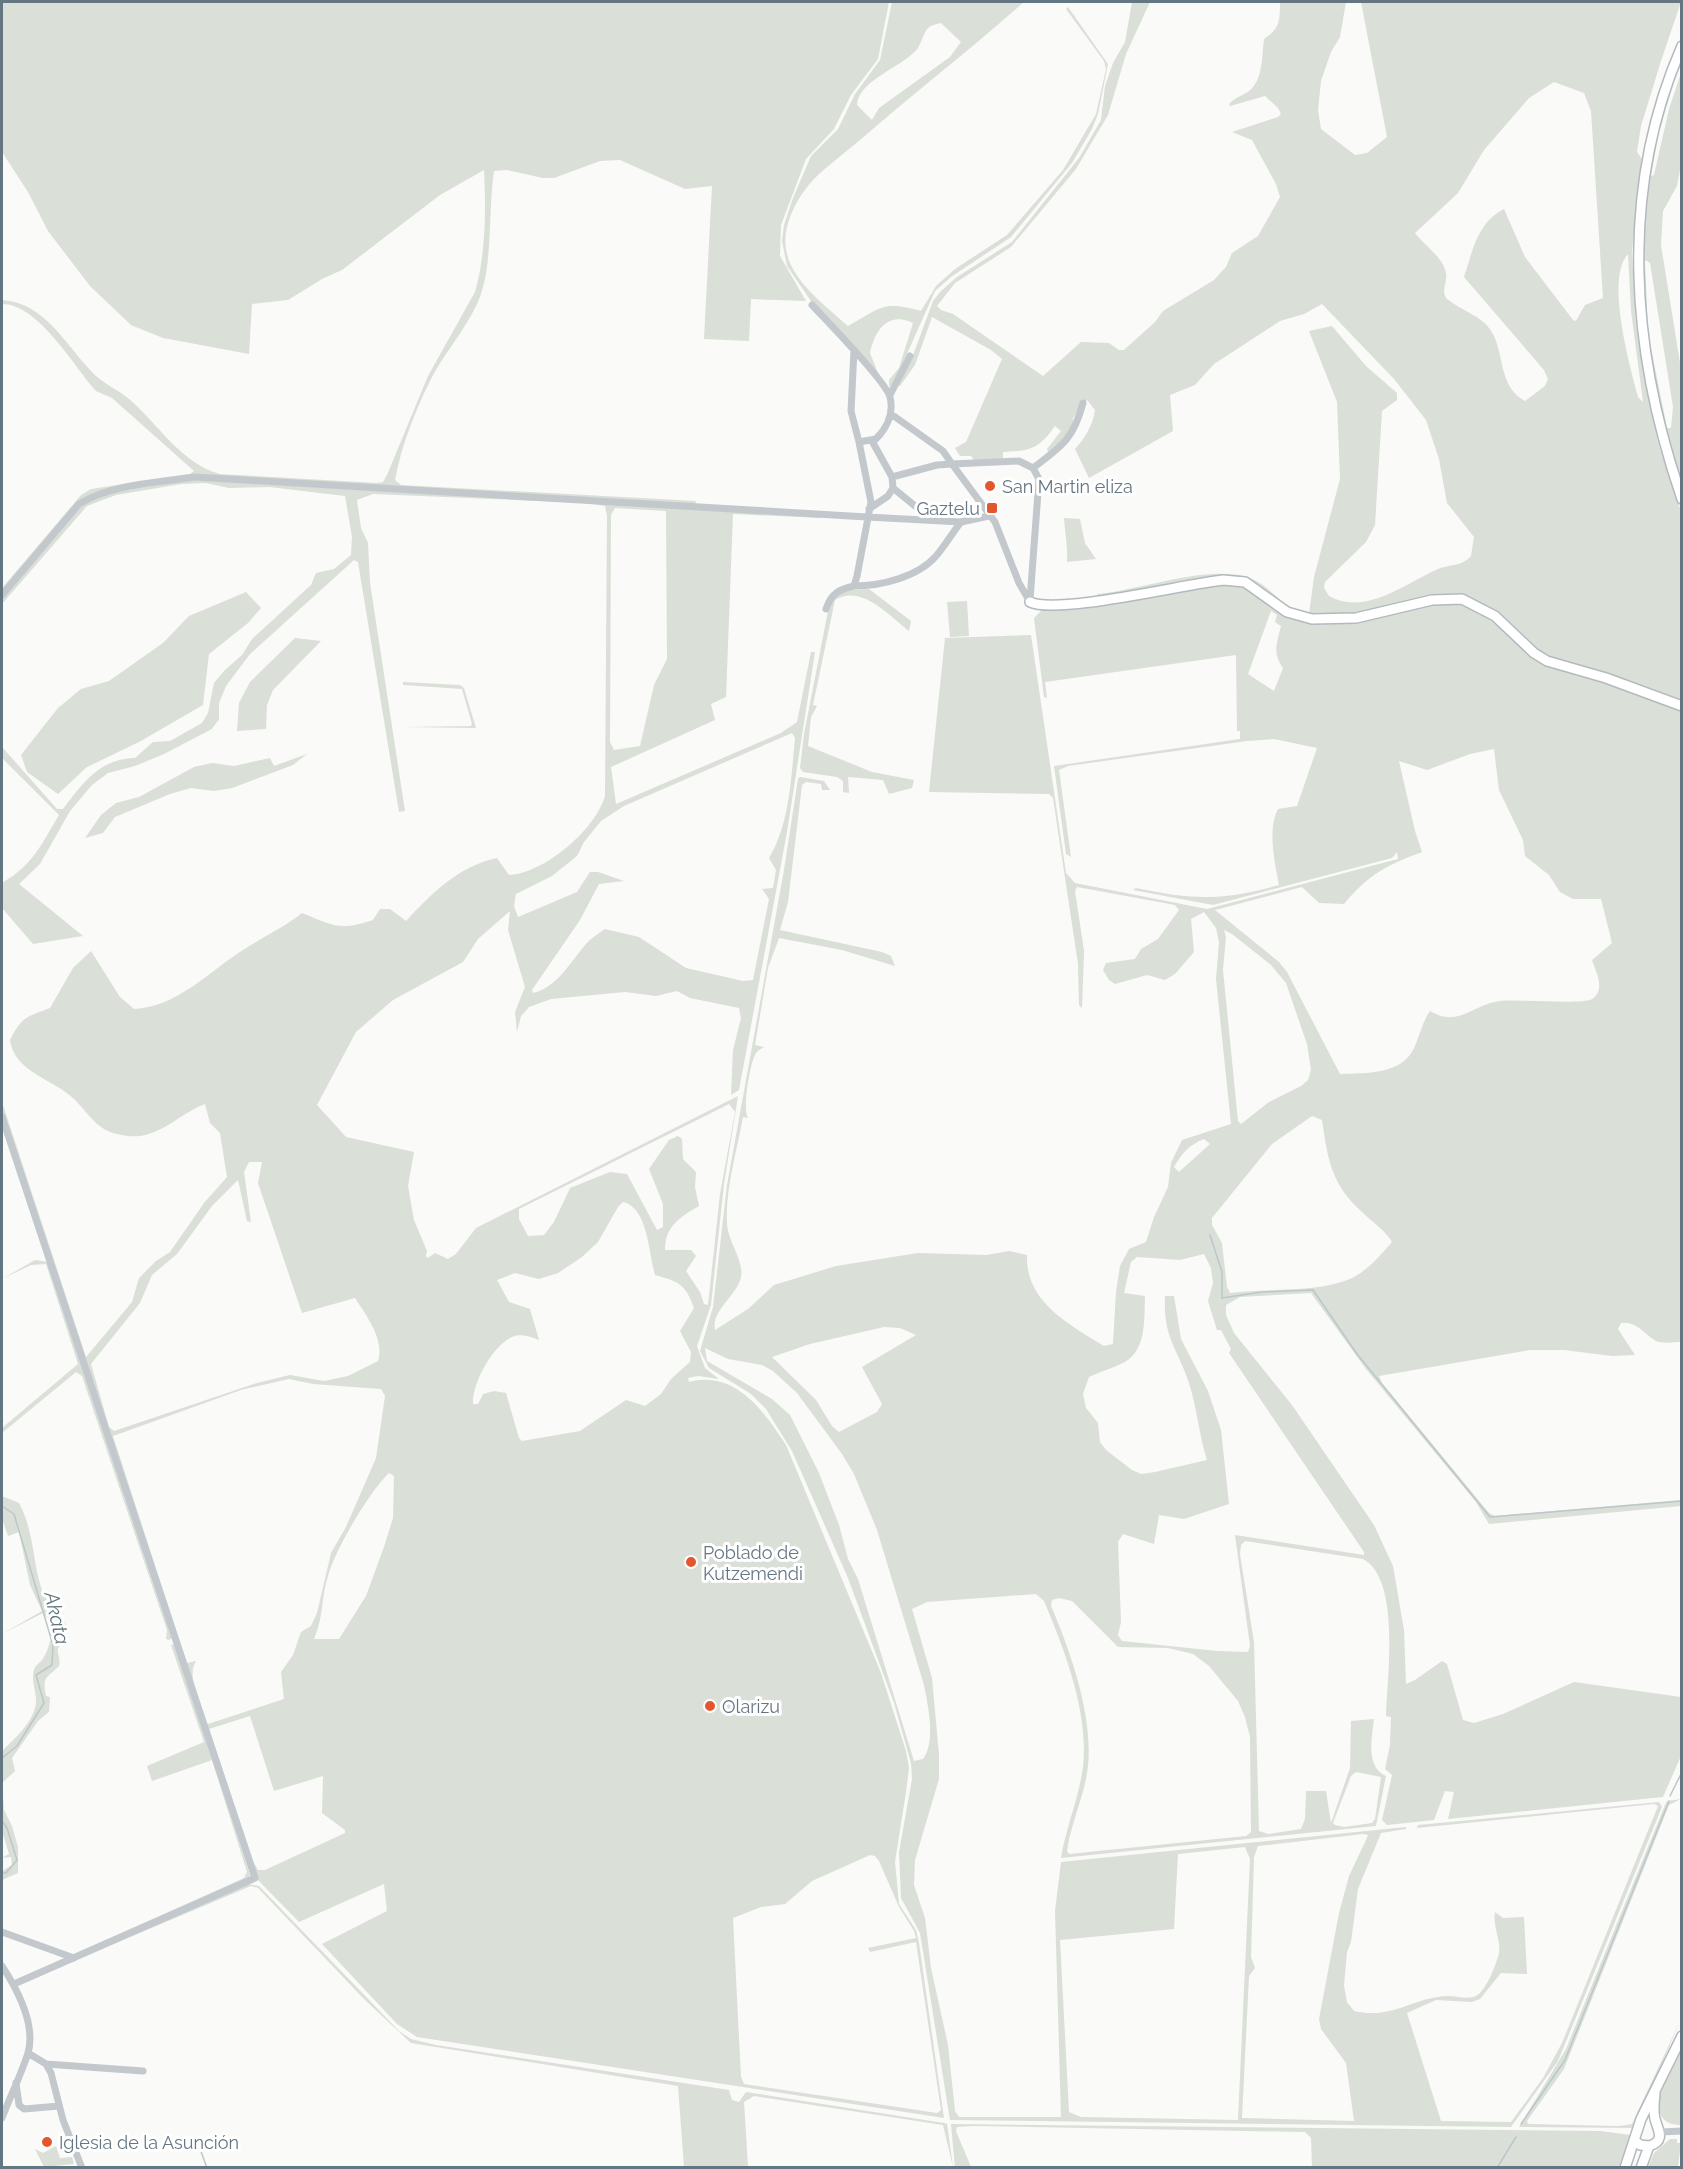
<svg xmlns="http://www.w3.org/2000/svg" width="1683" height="2169" viewBox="0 0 1683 2169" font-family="Raleway,sans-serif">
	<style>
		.green { fill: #dadfd7; fill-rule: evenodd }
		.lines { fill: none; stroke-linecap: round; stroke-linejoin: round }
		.stream { stroke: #bbc7cb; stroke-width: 1.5 }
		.secondary-casing { stroke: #b3babf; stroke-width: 12 }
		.street { stroke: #c3c8cc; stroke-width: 7 }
		.secondary { stroke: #fff; stroke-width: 9 }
		.poi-dot { fill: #e4572e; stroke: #fff; stroke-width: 2 }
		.labels { text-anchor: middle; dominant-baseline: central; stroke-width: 6; stroke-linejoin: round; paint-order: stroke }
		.poi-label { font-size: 18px; fill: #657683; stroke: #fff; text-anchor: start }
		.water-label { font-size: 20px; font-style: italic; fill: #60757c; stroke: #fff }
	</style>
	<rect width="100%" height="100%" fill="#fafaf8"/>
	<!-- green -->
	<path class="green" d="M2 2H889L878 59 851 95 834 129 806 159 781 225 780 256 806 301 751 299 749 341 704 339 712 186 685 189 620 160 600 161 554 178H543L507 170 494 171C488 209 493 258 481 294 470 325 445 351 430 381 415 411 401 447 395 480L401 485 696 501 695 505 207 476 110 489 93 493 81 500 2 592V588L81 495 91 489 190 474 194 471 112 398 96 391C74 366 37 303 2 304V300C45 303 65 344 92 372 102 383 117 389 129 399 158 424 182 464 220 474L377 483 383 482 387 475 428 376 475 292C486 254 486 208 484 170L440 195 342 270 322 279 288 300 252 304 249 354 163 338 131 325 90 286 48 231 28 192 2 152Z
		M892 2H1024C970 50 914 93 860 140 845 153 828 165 814 179 797 197 780 228 787 254 794 283 827 307 848 326 881 308 882 300 921 311L936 286 955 269 1007 235 1063 170 1096 114 1106 69 1104 61 1066 9 1068 7 1108 64 1098 114 1092 129 1072 163 1011 237 951 277 935 291 894 383 889 387V380L899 368 913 323C888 311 875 330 870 353L878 373 875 374 813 304 787 266 782 241 784 225 793 198 811 156 838 129 855 94 880 60ZM941 23 961 42 950 57 879 108 872 120 857 105C858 80 905 66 918 48 926 35 922 26 941 23Z
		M1132 2H1150L1126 54 1108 115 1076 169 1011 247 955 283 937 306 941 310 953 314 1043 376 1081 342 1109 343 1119 350H1124L1155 322 1163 311 1214 280 1226 267 1232 253 1258 236 1280 197 1276 184 1252 140 1232 132 1278 117 1281 114 1278 108 1265 96 1230 106 1229 104C1236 96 1247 95 1253 87 1263 76 1262 53 1264 39 1280 29 1280 20 1280 2H1346L1340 37 1331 52 1321 81 1318 110 1321 129 1355 155 1367 153 1387 137 1361 2H1681L1661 61 1641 126 1637 152 1642 159 1632 251 1636 325 1658 443 1681 511V704L1611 677 1546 658 1535 651 1495 613 1461 596 1444 595 1361 615 1322 617 1291 612 1258 585 1231 577 1097 597V594C1142 590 1204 565 1247 577 1273 585 1280 610 1309 614L1314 577 1340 479 1337 402 1309 331 1332 326 1366 366 1397 393V400L1382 411 1375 525 1366 542 1325 582 1324 588 1329 596C1366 616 1404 584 1438 569 1450 564 1461 567 1471 556L1474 537 1447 503 1439 459 1426 420 1394 379 1322 304 1304 314 1280 321 1214 364 1195 385 1170 395 1173 431 1089 478 1075 449C1085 438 1093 425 1095 410L1087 400 1073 418 1072 436 1049 455 1047 449 1061 431 1055 426C1039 449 1030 451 1003 452V459L974 460 971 456H960L955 448 966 442 1002 359 991 350 932 317 915 365 900 386 897 385 912 358 933 301 941 291 957 277 1012 242 1079 158 1101 120 1105 86 1113 63 1125 42ZM1554 82 1584 93 1591 111 1603 298 1585 305 1576 321 1573 320 1525 257 1504 209C1477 223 1473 250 1464 277L1544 370 1548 379 1545 386 1525 401C1500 388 1504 358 1494 336 1485 316 1463 312 1447 299 1440 292 1448 281 1446 273 1443 257 1424 245 1415 233L1458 193 1484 150 1529 98ZM1628 254 1631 311 1643 402 1638 397C1630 367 1605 278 1628 254Z
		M1681 57 1658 136 1651 176 1654 175 1669 109 1681 73V165L1677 186 1663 211 1661 245 1681 369V484C1674 460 1665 435 1659 410 1632 293 1637 169 1681 57ZM1645 260 1650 263 1673 407 1671 428H1667L1648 333Z
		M189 480 820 516V518L733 514 726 697 711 704 715 720 611 767 616 804 781 733 797 722 811 652H815L787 832 739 1090 731 1095 733 1050 741 1018 739 1008 690 998 677 991 656 996 625 992 551 999 529 1007 521 1016 517 1032 515 1012 525 987 508 930 510 911 478 939 463 962 393 1000 356 1032 317 1105 346 1137 414 1152 408 1186 414 1220 427 1251 426 1256 428 1258 435 1253 448 1259 456 1254 476 1228 738 1096 724 1184 711 1305 697 1346 705 1368 719 1379 698 1376 688 1378 689 1382C735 1370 764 1411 786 1445L881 1673 906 1751 909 1768 906 1792 895 1862 899 1904 916 1930 919 1943 944 2118 417 2037 397 2024 322 1944 387 1911 384 1884 299 1922 257 1879 2 1111V1102L86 1357 132 1302 139 1278 156 1261 170 1252 204 1203 227 1177 220 1133 210 1123 205 1104C183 1112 164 1133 140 1136 130 1137 117 1135 108 1131 92 1124 82 1104 68 1094 48 1078 14 1070 10 1040 22 1016 27 1017 50 1008L73 968 91 951 120 997 134 1009C177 1007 207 973 243 950 263 937 283 928 302 913 334 926 340 931 373 920L380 909H390L406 921C432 893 459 866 497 858L509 875C545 873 595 830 605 796L607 516 605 506 586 503 373 494 357 500 361 528 368 543 370 583 405 811 399 812 358 562 354 560 250 654 226 686 219 703V719L212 729 164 754 135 766 108 773 92 785 70 811 40 864 19 884 83 936 33 944 2 908V883C33 865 41 845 59 815L2 758V747L57 809H63C83 783 99 759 135 758L153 742 170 741 202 723 208 713 214 683 224 671 242 655 252 639 311 585 316 573 334 569 351 555 352 537 345 496 269 487 229 488 206 483 181 484 116 495 87 506 2 604V598L81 506 109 493ZM615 508 666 511 667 659 654 685 640 746 614 750 610 742 611 515ZM792 733 795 738C791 778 790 823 769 858L776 870 773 888 762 889 769 899 753 980 743 981 686 968 639 937 605 929C598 934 591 938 586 944 570 962 558 987 533 993L532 990 580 920 599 884 624 881 598 872H590L577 892 518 917 514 906 516 894 552 876 577 856 584 842 601 821 624 806ZM729 1104 735 1112 720 1194 708 1305 704 1304 700 1292 686 1271 696 1256 691 1250H665C665 1226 680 1217 699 1206L695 1187 696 1172 683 1159 682 1139 678 1136 669 1140 649 1169 663 1204V1227L657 1230 627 1174 610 1172 570 1188 554 1222 544 1235 528 1236 519 1219V1209ZM249 1162H262L258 1183 302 1313 355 1298C366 1315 385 1340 378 1361L348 1376 324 1381 290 1375 257 1383 114 1431 109 1427 91 1364 140 1303 152 1275 177 1254 212 1206 238 1180 247 1221 251 1222 244 1172ZM623 1202C648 1207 649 1255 655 1275 679 1282 685 1283 694 1308L680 1331 691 1352 690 1362 671 1379 661 1394 645 1406 626 1400 580 1431 522 1441 519 1438 506 1393 494 1391 483 1394 478 1404H473C472 1384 492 1346 512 1337 520 1333 531 1337 539 1340L530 1309 509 1302 497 1280 515 1273 539 1279 558 1273 582 1257 598 1242 618 1207ZM289 1379 313 1384 381 1389 385 1396 376 1458 346 1527 331 1553 317 1613 311 1626 301 1632 293 1655 281 1672 284 1699 208 1724 205 1722C201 1706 186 1675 196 1661L187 1663 184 1655 113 1436 241 1390ZM389 1473 394 1476 393 1518 384 1547 366 1596 339 1639H314C324 1616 321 1598 328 1576 335 1550 369 1492 389 1473ZM250 1716 274 1791 323 1776 322 1813 345 1830V1833L265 1870H258L254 1863 209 1729ZM870 1855 875 1856 879 1861 899 1907 914 1931 916 1938 868 1948 870 1952 916 1942 941 2110 937 2113 744 2084 741 2077 733 1918 761 1907 785 1904 812 1881Z
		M1064 518 1080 519 1085 543 1096 559 1067 562C1068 546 1065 534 1064 518Z
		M1202 584 1245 585 1288 616 1353 621 1379 617 1426 604 1458 601 1490 615 1533 655 1681 709V1342C1674 1342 1663 1344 1656 1341 1645 1335 1637 1321 1621 1323L1618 1329 1635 1355 1612 1356 1564 1350H1530L1379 1376 1382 1383 1489 1513 1495 1516 1681 1500V1506L1489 1524 1476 1502 1366 1369 1311 1293 1240 1297 1226 1305V1315L1234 1333 1292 1405 1374 1525 1393 1566 1404 1630 1406 1684 1415 1680 1442 1661 1447 1664 1463 1720 1474 1723 1503 1714 1574 1682 1681 1697V1756L1663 1797 1448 1819 1454 1792 1445 1791 1434 1820 1387 1825 1382 1820 1392 1775 1385 1769 1390 1745 1391 1717 1386 1716C1387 1678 1401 1579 1363 1559L1245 1541 1241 1545 1240 1554 1254 1642 1259 1831 1268 1834 1301 1829 1305 1819 1306 1791H1326L1331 1823 1350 1768 1351 1721 1374 1719C1372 1737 1365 1767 1386 1776L1376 1826 1061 1858C1066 1827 1079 1798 1083 1767 1089 1713 1065 1651 1044 1601L1036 1594 927 1602 912 1609 932 1678 939 1755V1779L915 1860 914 1885 925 1918 931 1968 948 2045 955 2111 959 2117H1061L1055 1911 1061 1862 1406 1827V1829L1381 1833 1358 1889 1351 1942 1347 1952 1344 1986 1347 2002 1354 2011C1393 2020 1413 1997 1448 1996 1457 1996 1471 2001 1479 1994 1488 1985 1494 1969 1498 1957 1503 1943 1492 1927 1495 1912L1503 1918 1524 1917 1527 1974 1501 1973 1480 1999 1472 2002 1436 2000 1407 2013 1441 2121 1511 2122 1543 2078 1562 2043 1658 1806 1654 1804 1417 1828 1418 1825 1659 1802 1662 1807 1558 2061 1511 2127 950 2120 920 1933 901 1898 899 1852 912 1779 911 1763 894 1703 848 1578 792 1451 766 1409 751 1394 709 1368 700 1351 713 1307 727 1185 784 870 798 779 800 777 824 781 830 790H822L821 784 806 782 802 785 788 902 780 930 882 952 891 956 895 966 842 950 779 938 768 968 755 1045 764 1047C761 1049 758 1050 756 1053 750 1062 742 1110 748 1118L743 1117C737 1151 725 1189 727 1224 728 1242 744 1260 741 1277 737 1296 711 1310 715 1330L748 1309 774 1285 836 1266 918 1253 987 1255 1009 1251 1027 1255C1025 1302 1070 1325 1104 1346L1113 1344 1116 1292 1120 1266 1129 1249 1146 1242 1154 1217 1168 1187 1171 1163 1182 1140 1231 1124 1216 979 1219 942 1216 928 1204 912 1191 919 1194 952 1175 974 1165 980 1147 975 1115 984 1109 980 1103 970 1106 963 1135 959 1141 949 1158 939 1179 910 1175 905 1077 887 1075 891 1084 951 1082 1008 1079 1005 1078 964 1053 798 1049 794 929 792 945 638 1031 635 1066 873 1075 883 1207 909 1398 859 1397 852 1392 858 1213 905 1133 890 1136 888C1194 900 1221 901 1279 885 1275 863 1267 830 1278 809L1297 806 1317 748 1274 739 1247 741 1068 766 1059 770 1071 857 1066 854 1054 766 1240 739V731H1237L1236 655 1045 682 1047 698 1044 697 1034 618 1041 611ZM1271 611 1277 615 1275 622 1281 626C1277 643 1272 653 1283 668L1274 691 1248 674ZM1494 749 1499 790 1523 840 1525 856 1549 875 1560 892 1573 899H1601L1612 943 1592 960C1596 972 1606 990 1592 999 1583 1005 1517 999 1500 1001 1471 1005 1459 1028 1430 1011 1423 1021 1420 1034 1415 1046 1403 1075 1367 1073 1340 1074L1287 972 1279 962 1215 910 1302 887 1319 903 1344 904C1369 874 1387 865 1422 852L1415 831 1399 761 1427 770 1470 754ZM1224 930 1232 934 1271 965 1286 983 1307 1044 1311 1070 1308 1080 1301 1086 1269 1102 1241 1124 1238 1121 1223 970 1226 937ZM1312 1116 1322 1120C1328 1160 1331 1184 1362 1212 1371 1221 1386 1231 1392 1242 1381 1255 1366 1272 1350 1279 1317 1293 1266 1288 1230 1293L1227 1287 1222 1243 1212 1225V1218L1272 1144ZM1204 1139 1210 1144 1179 1172 1174 1167C1182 1153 1189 1145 1204 1139ZM1204 1254 1211 1268 1213 1283 1208 1301 1217 1330H1221L1231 1349 1229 1353 1364 1552V1555L1235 1535 1250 1646 1248 1652 1217 1651 1122 1641 1118 1635 1121 1622 1118 1542 1123 1534 1154 1544 1159 1515 1184 1519 1229 1504 1221 1430 1208 1391 1181 1339 1174 1296H1165C1163 1338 1177 1347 1189 1383 1197 1408 1199 1435 1207 1460L1155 1472 1141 1474 1132 1470 1106 1450 1100 1442 1098 1423 1086 1408 1083 1394 1089 1377C1101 1371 1114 1368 1125 1362 1147 1349 1144 1318 1145 1296L1124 1293 1131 1262 1137 1257 1180 1260ZM884 1327 900 1328 916 1335 862 1367 882 1404 877 1412 839 1432 832 1426 816 1400 772 1357 810 1344ZM705 1348 728 1359 762 1365 773 1371 797 1393 842 1454 854 1474 877 1530 924 1685C928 1705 936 1742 923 1759L914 1761 858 1579 848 1559 839 1525 819 1473 790 1415 772 1399 707 1361ZM1059 1598 1072 1601 1118 1647 1168 1648 1193 1654 1209 1666 1238 1701 1245 1717 1250 1737 1251 1832 1246 1836 1069 1854 1067 1851C1071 1822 1085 1795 1088 1766 1093 1716 1071 1652 1051 1606L1052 1600ZM1356 1772 1381 1777 1375 1819 1372 1823 1344 1827 1335 1825 1333 1823 1351 1776ZM1363 1834 1368 1835 1366 1840 1349 1876 1339 1913 1319 2019 1321 2029 1346 2063 1354 2121 1242 2118 1249 1976 1255 1968 1251 1957 1254 1857 1258 1846ZM1245 1847 1250 1859 1238 2120 1081 2117 1069 2112 1060 1940 1174 1929 1178 1854Z
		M869 589 911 621 909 631C888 615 862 584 835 600L813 705 817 706 811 717 808 746 872 772 914 780 912 788 889 794 883 780 848 777 849 793 843 792V781L837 777 803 772 800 768 804 734 829 606 833 596 850 590Z
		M246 592 261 608 248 623 209 654 203 705 139 742 87 767 58 794 27 772 21 755 58 708 81 689 109 681 163 643 189 616Z
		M967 601 969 636 950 637 947 602Z
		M295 638 321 641 273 690 267 705 266 729 237 731 239 703 250 682Z
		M403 682 460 685 464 688 476 728 402 727 471 726 472 724 462 689 403 685Z
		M307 754 293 765 232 788 214 791 191 788 170 794 115 817 103 833 85 838 101 815 116 803 139 797 194 767 212 763 234 766 270 758 274 766Z
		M35 1260 48 1262 173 1638 169 1640 166 1639 167 1630 82 1376 76 1372 2 1433V1428L78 1364 46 1264 31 1265 2 1279Z
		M2 1496 19 1503C35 1533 32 1563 43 1593 48 1606 63 1614 67 1627 69 1635 61 1642 58 1649 57 1654 61 1660 59 1666 46 1679 42 1676 46 1696L50 1697 49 1712 38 1721 12 1758 15 1771 2 1783 4 1810 12 1826 18 1847V1873L2 1880V1871L12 1865 11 1857 2 1858 9 1854 2 1831V1751C16 1737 37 1720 36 1698 35 1688 31 1679 34 1670 35 1665 39 1664 42 1660 52 1646 55 1624 43 1613L2 1634 42 1611 30 1585 19 1532 8 1536 2 1519Z
		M175 1644 250 1875 249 1878 103 1944 102 1942 244 1878 247 1872 212 1760 152 1781 147 1766 204 1742 171 1645Z
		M1681 1799 1669 1805 1564 2069 1527 2121 1528 2124 1619 2126 1632 2124 1681 2019 1634 2128 1519 2127 1566 2049 1665 1805 1667 1801Z
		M248 1884 259 1886 399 2031 411 2039 436 2045 729 2090 732 2100 739 2102 746 2092 944 2123 947 2124 953 2167 943 2125 754 2096 744 2102 748 2167H684L678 2086 411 2043 365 2000 258 1888 251 1886 104 1948Z
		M1681 2047V2125C1637 2125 1671 2067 1681 2047Z
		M951 2124 1600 2131 1631 2135 1620 2167 1312 2168 1311 2138 1305 2132 972 2126 957 2127 956 2131 971 2167 955 2168Z
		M1670 2139H1677V2143H1681L1678 2167H1648L1654 2153Z
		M56 2146 60 2158 72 2157 74 2164 44 2167 35 2149 43 2153Z"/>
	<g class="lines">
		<!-- stream -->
		<path class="stream" d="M1210 1235 1222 1272V1298L1262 1292 1313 1290 1357 1354 1490 1517 1682 1501
			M2 1506 14 1514 53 1645 52 1665 36 1675 44 1703 17 1746 2 1758
			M1670 1796 1682 1772
			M2 1821 7 1828 17 1860 6 1873H2
			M1521 2124 1565 2060 1669 1801
			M199 2146 207 2168
			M1497 2168 1516 2137"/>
		<defs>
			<path id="secondary" d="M1682 46C1618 192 1631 351 1682 499
				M1030 602C1057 615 1185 584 1223 580L1245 582 1287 612 1312 619 1356 618 1432 600 1462 599 1495 616 1534 653 1547 661 1606 678 1682 706
				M1634 2140 1640 2145 1649 2146C1666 2141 1658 2130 1655 2119 1653 2111 1654 2102 1655 2094
				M1625 2168 1641 2119 1682 2036
				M1641 2168 1649 2146"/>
		</defs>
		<!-- secondary casing -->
		<use href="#secondary" class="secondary-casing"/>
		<!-- street -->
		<path class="street" d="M812 305C826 320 886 381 890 397 894 413 887 428 876 439L859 442 871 502 857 576 854 586C839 589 831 594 826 609
			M854 350 851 411 859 442
			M890 395 910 356
			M891 414 943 451 952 464 1019 461 1033 468
			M872 441 892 477 893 488 931 519
			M892 477 937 465 952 464 995 522 1019 583 1030 602
			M869 509 888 496 893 488
			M854 586C881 586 918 577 936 556 945 546 952 533 961 522
			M2 595 79 504C112 484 157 483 194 477L867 517 961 522 989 516
			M1030 600 1039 479 1033 468C1062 446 1073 440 1083 403
			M2 1117 255 1878 14 1984
			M2 1932 74 1958
			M2 1966C17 1989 36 2025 28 2053 21 2075 10 2097 2 2118
			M28 2053 46 2064 51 2073 63 2120 82 2168
			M46 2064 143 2071
			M16 2083 19 2105 24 2109 59 2106
			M1661 2132 1682 2131"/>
		<!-- secondary -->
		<use href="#secondary" class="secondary"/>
	</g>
	<!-- markers -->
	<g class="poi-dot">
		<circle cx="990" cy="486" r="6"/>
		<rect x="986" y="502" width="12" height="12" rx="3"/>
		<circle cx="691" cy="1562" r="6"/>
		<circle cx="710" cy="1706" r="6"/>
		<circle cx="47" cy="2142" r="6"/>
	</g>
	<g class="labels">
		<!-- poi labels -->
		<g class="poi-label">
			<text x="1002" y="486">San Martin eliza</text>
			<text x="980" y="508" text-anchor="end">Gaztelu</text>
			<text x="703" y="1552">Poblado de<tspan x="703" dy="21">Kutzemendi</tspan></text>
			<text x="722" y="1706">Olarizu</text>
			<text x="59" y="2142">Iglesia de la Asunción</text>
		</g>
		<!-- water labels -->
		<g class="water-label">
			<text transform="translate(57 1618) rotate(77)">Akata</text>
		</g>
	</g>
	<!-- border -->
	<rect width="1683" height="2169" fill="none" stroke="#657683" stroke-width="6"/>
</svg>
